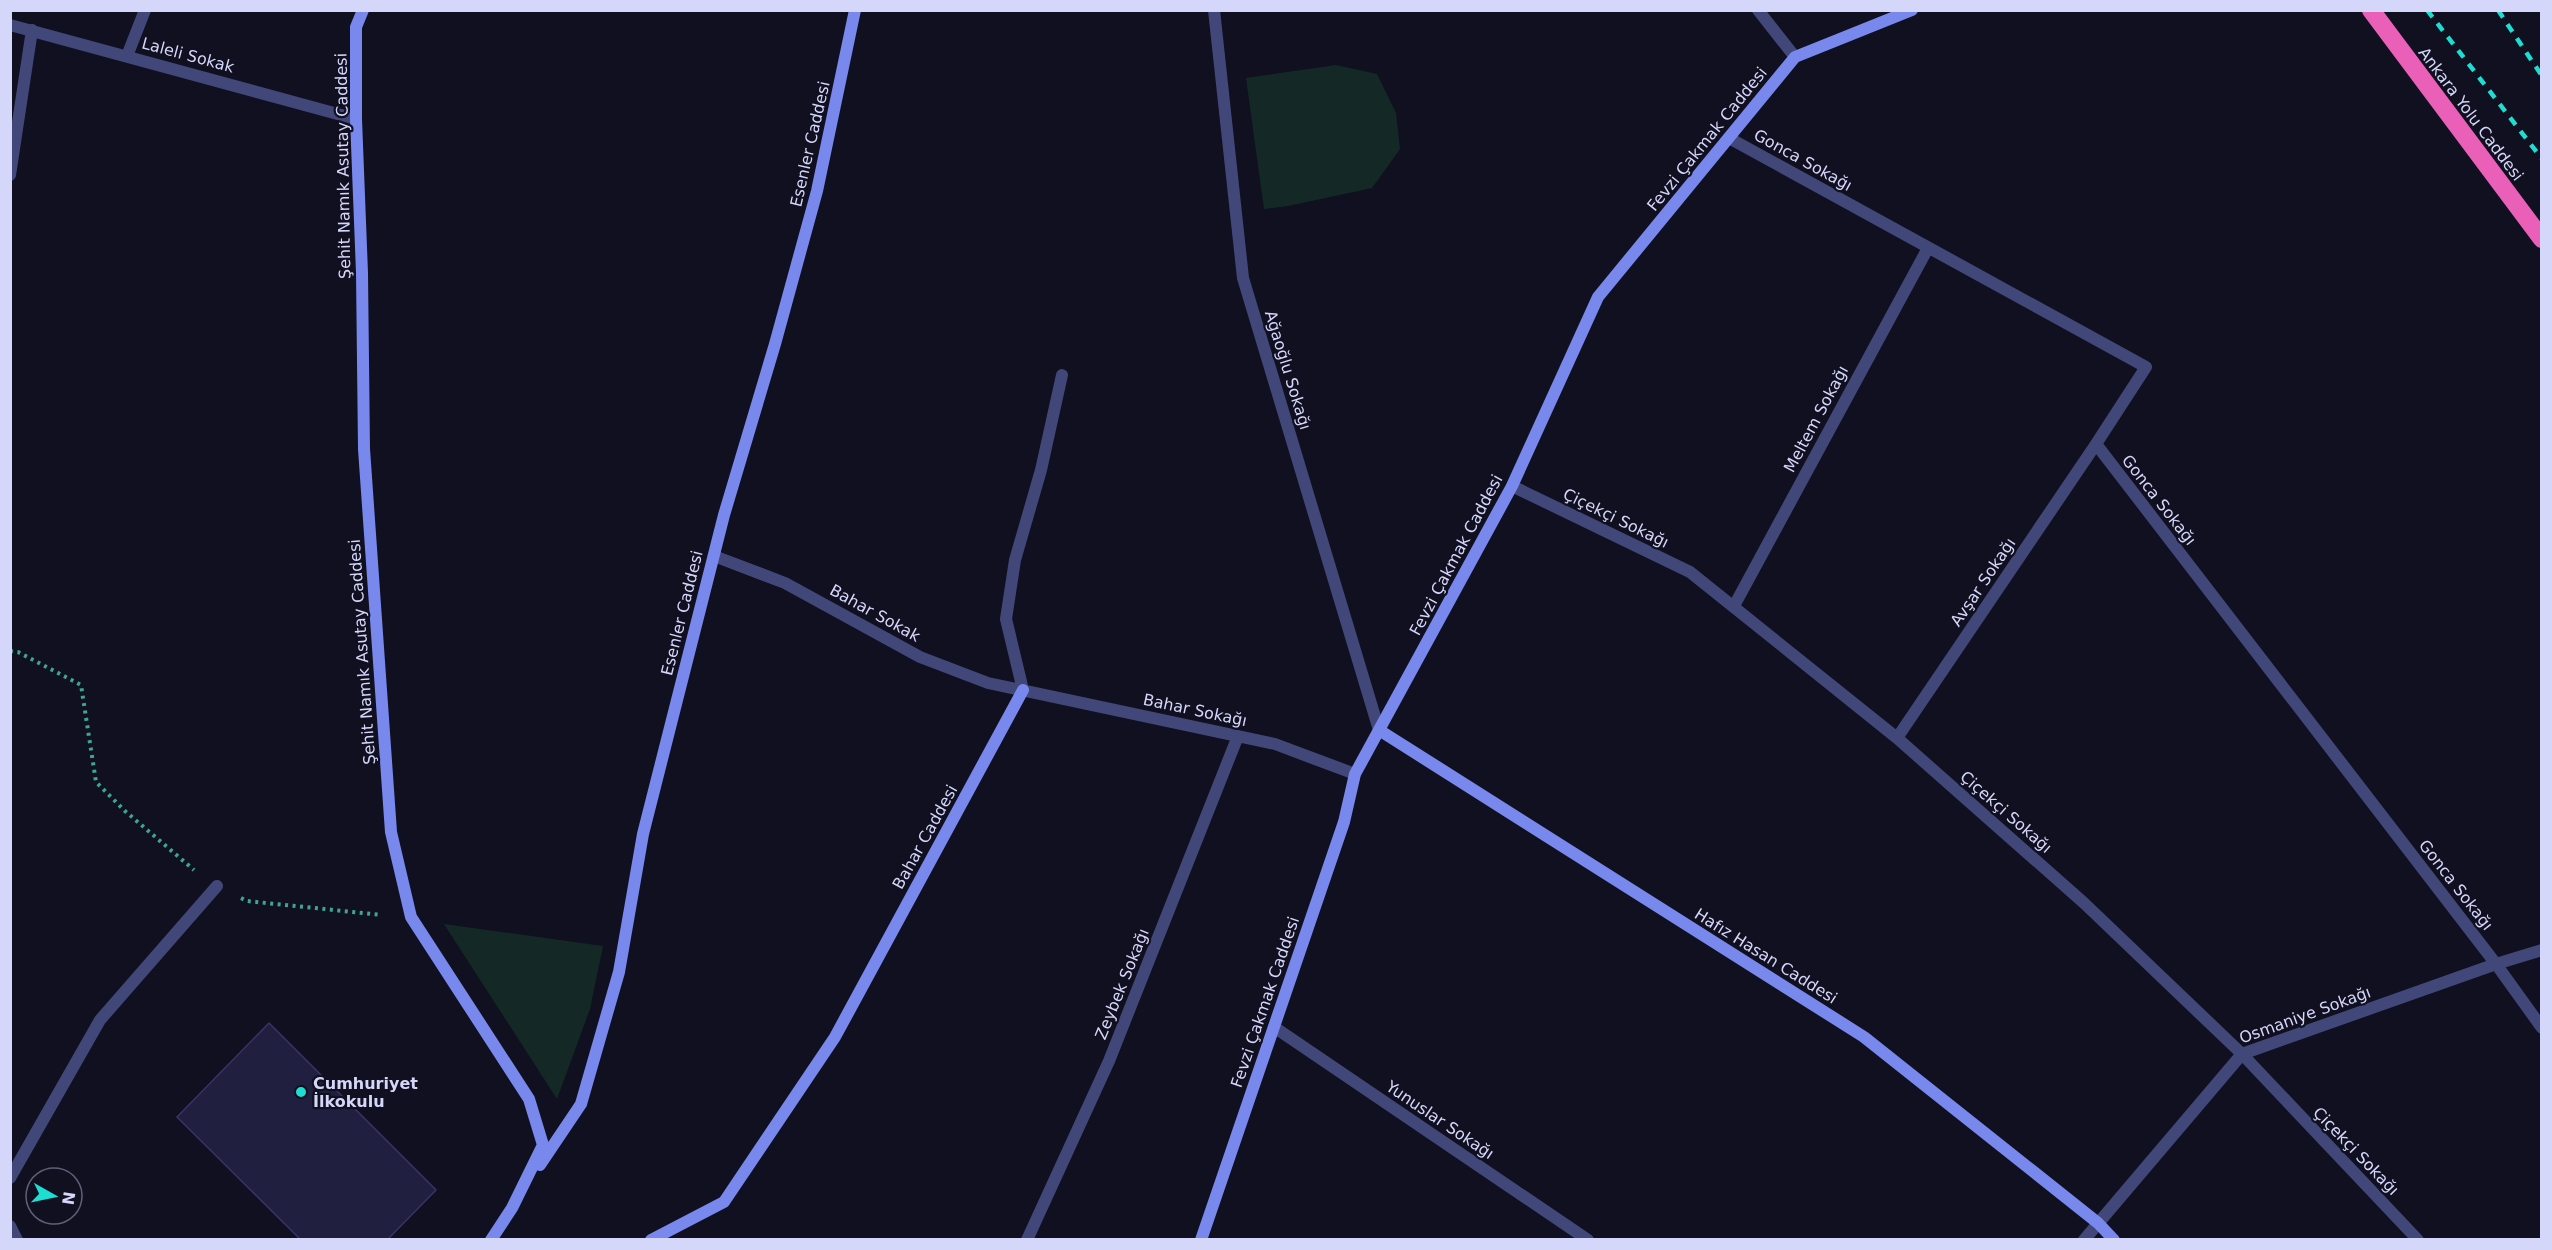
<svg xmlns="http://www.w3.org/2000/svg" width="2552" height="1250" viewBox="0 0 2552 1250" font-family="'DejaVu Sans',sans-serif">
	<style>
		.green { fill: #142925 }
		.building { fill: #201f3f; stroke: #363468; stroke-width: 1.5 }
		.lines { fill: none; stroke-linecap: round; stroke-linejoin: round }
		.path { stroke: #3ea58e; stroke-width: 4; stroke-dasharray: 3 4.5; stroke-linecap: butt }
		.lane { stroke: #414879; stroke-width: 12 }
		.street { stroke: #414879; stroke-width: 12 }
		.secondary { stroke: #7888ed; stroke-width: 12 }
		.highway { stroke: #ea5fb8; stroke-width: 18 }
		.rail { stroke: #1dded2; stroke-width: 4.5; stroke-dasharray: 9 8; stroke-linecap: butt }
		.poi-dot { fill: #1dded2; stroke: #101020; stroke-width: 2 }
		.labels { text-anchor: middle; dominant-baseline: central; stroke-width: 4.5; stroke-linejoin: round; paint-order: stroke }
		.street-label { font-size: 16px; fill: #d5d7fa; stroke: #101020 }
		.poi-label { font-size: 16px; font-weight: bold; fill: #d5d7fa; stroke: #101020; text-anchor: start }
	</style>
	<rect width="100%" height="100%" fill="#101020"/>
	<!-- green -->
	<path class="green" d="M1336 65 1377 74 1396 113 1400 149 1372 188 1288 206 1264 209 1246 78Z
		M444 924 603 946 590 1009 557 1099Z"/>
	<!-- building -->
	<path class="building" d="M269 1023 436 1190 387 1240H301L177 1117Z"/>
	<g class="lines">
		<!-- path -->
		<path class="path" d="M10 651 18 652 81 685 96 782 125 811 194 870
			M241 898 247 901 382 915"/>
		<!-- lane -->
		<path class="lane" d="M10 1178 100 1020 217 886
			M10 1226 17 1240"/>
		<!-- street -->
		<path class="street" d="M1214 10 1243 278 1379 730
			M1758 10 1795 57
			M10 25 356 119
			M127 56 145 10
			M1729 138 2146 367 2096 444 2496 964 2542 1028
			M10 175 32 30
			M1512 486 1690 572 1897 738 2084 903 2242 1054 2418 1240
			M714 556 785 583 920 657 988 683 1275 744 1355 774
			M1734 606 1928 248
			M1023 690 1006 619 1015 560 1041 470 1062 375
			M1897 738 2096 444
			M1274 1027 1588 1240
			M1027 1240 1109 1061 1238 736
			M2084 1240 2242 1054 2496 964 2542 950"/>
		<!-- secondary -->
		<path class="secondary" d="M363 10 356 27V119L362 273 364 449 391 832 411 917 529 1099 543 1145 512 1208 491 1240
			M1379 730 1864 1037 2098 1223 2114 1240
			M540 1165 581 1104 619 972 643 834 724 515 775 344 817 191 855 10
			M651 1240 724 1202 835 1037 1023 690
			M1201 1240 1344 822 1355 774 1512 486 1598 297 1795 57 1912 10"/>
		<!-- highway -->
		<path class="highway" d="M2371 10 2542 239"/>
		<!-- rail -->
		<path class="rail" d="M2427 10 2542 159
			M2498 10 2542 76"/>
	</g>
	<!-- markers -->
	<circle class="poi-dot" cx="301" cy="1092" r="6"/>
	<g class="labels">
		<!-- street labels -->
		<g class="street-label">
			<text transform="translate(188 55) rotate(15)">Laleli Sokak</text>
			<text transform="translate(2471 114) rotate(53)">Ankara Yolu Caddesi</text>
			<text transform="translate(1707 139) rotate(-51)">Fevzi Çakmak Caddesi</text>
			<text transform="translate(810 144) rotate(-77)">Esenler Caddesi</text>
			<text transform="translate(1803 160) rotate(29)">Gonca Sokağı</text>
			<text transform="translate(343 166) rotate(-91)">Şehit Namık Asutay Caddesi</text>
			<text transform="translate(1288 370) rotate(73)">Ağaoğlu Sokağı</text>
			<text transform="translate(1816 419) rotate(-62)">Meltem Sokağı</text>
			<text transform="translate(2159 500) rotate(52)">Gonca Sokağı</text>
			<text transform="translate(1616 518) rotate(26)">Çiçekçi Sokağı</text>
			<text transform="translate(1456 555) rotate(-62)">Fevzi Çakmak Caddesi</text>
			<text transform="translate(1983 582) rotate(-56)">Avşar Sokağı</text>
			<text transform="translate(682 613) rotate(-76)">Esenler Caddesi</text>
			<text transform="translate(875 613) rotate(29)">Bahar Sokak</text>
			<text transform="translate(362 652) rotate(-94)">Şehit Namık Asutay Caddesi</text>
			<text transform="translate(1195 710) rotate(12)">Bahar Sokağı</text>
			<text transform="translate(2006 812) rotate(41)">Çiçekçi Sokağı</text>
			<text transform="translate(925 837) rotate(-61)">Bahar Caddesi</text>
			<text transform="translate(2456 885) rotate(52)">Gonca Sokağı</text>
			<text transform="translate(1766 956) rotate(32)">Hafız Hasan Caddesi</text>
			<text transform="translate(1122 984) rotate(-68)">Zeybek Sokağı</text>
			<text transform="translate(1265 1002) rotate(-71)">Fevzi Çakmak Caddesi</text>
			<text transform="translate(2305 1015) rotate(-20)">Osmaniye Sokağı</text>
			<text transform="translate(1440 1120) rotate(34)">Yunuslar Sokağı</text>
			<text transform="translate(2356 1151) rotate(46)">Çiçekçi Sokağı</text>
		</g>
		<!-- poi labels -->
		<g class="poi-label">
			<text x="313" y="1083">Cumhuriyet<tspan x="313" dy="18">İlkokulu</tspan></text>
		</g>
	</g>
	<!-- border -->
	<rect width="2552" height="1250" fill="none" stroke="#d5d7fa" stroke-width="24"/>
	<!-- north arrow -->
	<g transform="translate(54 1196) rotate(99)"><circle r="28" fill="#101020" stroke="#5f6077" stroke-width="1.5"/>
	<path d="M0-4.5L10 22L0 15L-10 22Z" fill="#1dded2"/>
	<text y="-9" font-size="16" font-weight="bold" text-anchor="middle" fill="#d5d7fa">N</text>
	</g>
</svg>
